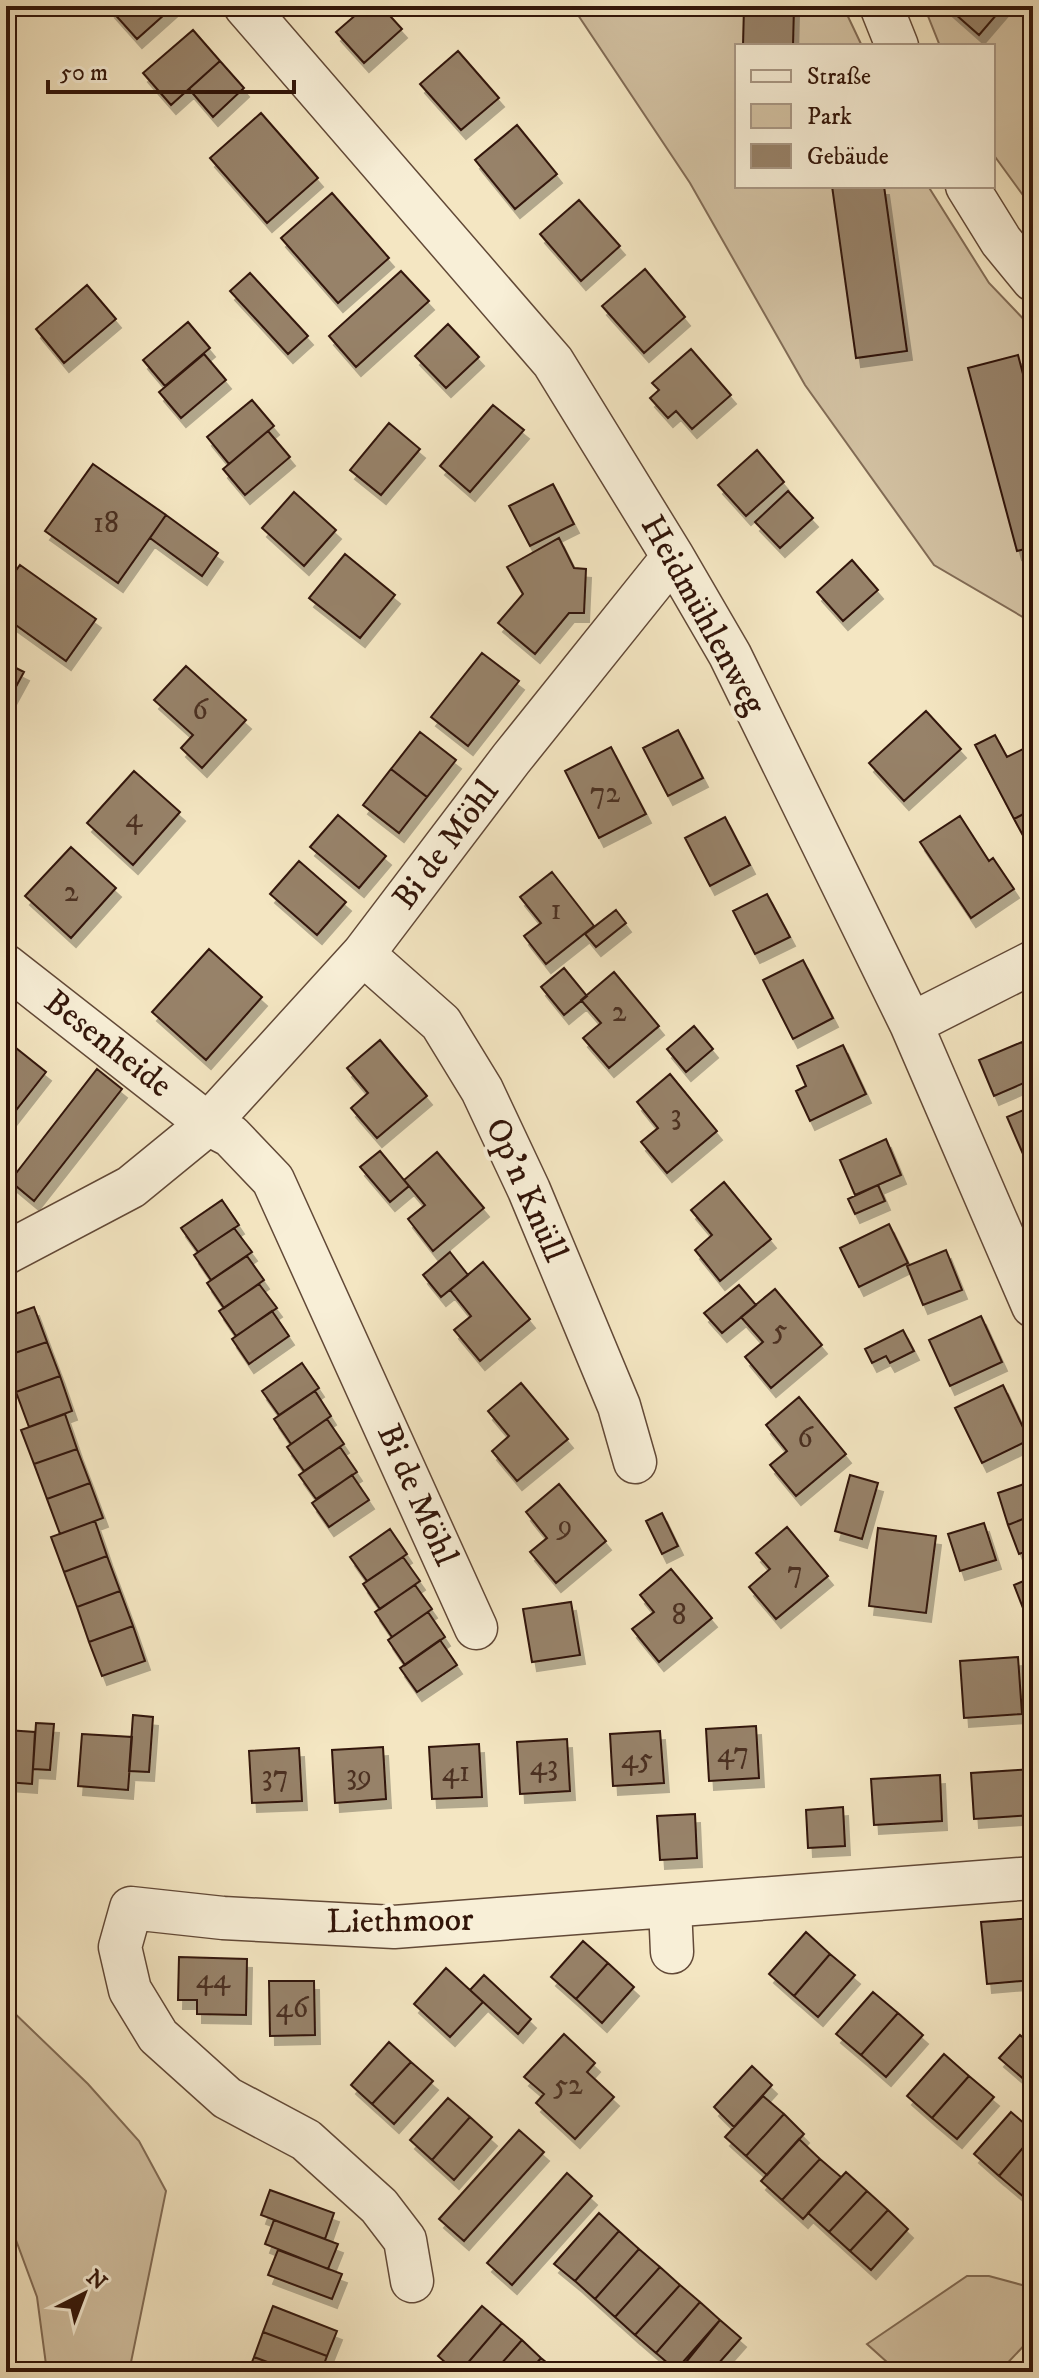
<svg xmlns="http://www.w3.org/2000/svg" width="1039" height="2378" viewBox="0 0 1039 2378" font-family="'IM FELL DW Pica',serif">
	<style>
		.green { fill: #d3c2a3; stroke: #826c56; stroke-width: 2 }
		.building { fill: #978269; stroke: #321509; stroke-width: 2; filter: url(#shadow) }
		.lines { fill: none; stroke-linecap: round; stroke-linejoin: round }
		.minor-casing { stroke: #624937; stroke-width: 45 }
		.minor { stroke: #f8efd7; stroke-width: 42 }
		.labels { text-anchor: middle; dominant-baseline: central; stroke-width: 8; stroke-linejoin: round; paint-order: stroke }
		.number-label { font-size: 30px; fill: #4b3021 }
		.street-label { font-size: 34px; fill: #321509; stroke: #f8efd7 }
	</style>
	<defs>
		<filter id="shadow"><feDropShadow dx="5" dy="9" stdDeviation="0" flood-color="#0004"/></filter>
	</defs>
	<rect width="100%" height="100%" fill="#f4e6c2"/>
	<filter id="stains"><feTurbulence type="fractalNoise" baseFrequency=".0025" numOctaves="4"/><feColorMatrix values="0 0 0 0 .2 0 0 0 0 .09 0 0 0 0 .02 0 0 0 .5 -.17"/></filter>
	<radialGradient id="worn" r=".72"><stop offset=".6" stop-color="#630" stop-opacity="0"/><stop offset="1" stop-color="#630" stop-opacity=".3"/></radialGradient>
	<!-- green -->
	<path class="green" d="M572 6H843L862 46H737V186H928L989 283 1033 329V623L934 565 805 385 690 183Z
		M924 6H1033V209L993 154V46H940Z
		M6 2005 88 2084 139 2141 166 2191 129 2372H47L37 2297 6 2213Z
		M967 2276H989L1033 2288V2336L999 2372H898L867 2344Z"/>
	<!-- building -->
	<path class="building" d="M114 6H174L137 39 110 9Z
		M366 6H381L402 29 364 63 336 32Z
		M744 6H794L793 46H743Z
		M946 6H1004L979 35Z
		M193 30 220 61 171 105 143 73Z
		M458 51 499 98 461 130 420 84Z
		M220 61 244 88 213 117 189 89Z
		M261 113 318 178 267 223 210 158Z
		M517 125 557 174 515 209 475 160Z
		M832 186H884L907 351 856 358Z
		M332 193 389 258 338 303 281 238Z
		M579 200 620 246 581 281 540 234Z
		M645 269 685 317 644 353 602 306Z
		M401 271 429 301 356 367 329 336Z
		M250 273 308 336 288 354 230 291Z
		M87 285 116 319 64 363 36 329Z
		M188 322 210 348 165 386 143 360Z
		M448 324 479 357 446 388 415 356Z
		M691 349 731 395 692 429 676 411 668 418 650 398 659 390 652 383Z
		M204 354 226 380 181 418 159 392Z
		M1018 355 1033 412V547L1017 551 968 368Z
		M252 400 274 426 229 464 207 437Z
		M493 405 524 430 470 492 440 466Z
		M389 423 420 449 381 495 350 470Z
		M268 431 290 457 245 495 223 469Z
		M757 450 784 482 746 516 718 485Z
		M93 464 166 515 118 583 45 531Z
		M553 484 574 524 530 546 509 506Z
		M788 491 813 518 780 548 755 522Z
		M294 492 336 530 304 566 262 528Z
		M166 515 218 553 202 576 150 538Z
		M559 538 574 568 586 569 584 613H569L535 654 498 623 523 594 507 567Z
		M345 554 395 595 360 638 309 598Z
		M852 560 878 590 843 621 817 592Z
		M20 565 96 619 66 661 6 618V584Z
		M482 653 519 681 468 746 431 717Z
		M6 663 24 672 6 705Z
		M186 666 246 720 202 768 181 748 193 735 154 700Z
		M926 711 961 749 904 801 869 763Z
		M678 730 703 778 668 796 643 748Z
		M420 732 456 760 427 797 391 769Z
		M995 735 1007 757 1033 744V809L1014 819 975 745Z
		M611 747 646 814 599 838 565 771Z
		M391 769 427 797 399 833 363 805Z
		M134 771 180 812 133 865 87 823Z
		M1033 809V854L1014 819Z
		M338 815 386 856 359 888 310 847Z
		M960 816 989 861 993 858 1014 889 971 918 920 842Z
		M725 817 750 865 710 886 685 838Z
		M71 847 116 888 71 938 25 896Z
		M299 861 346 902 317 935 270 894Z
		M552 872 594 926 546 964 524 936 541 923 520 897Z
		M767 894 790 937 755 954 733 911Z
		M616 910 626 923 596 947 585 934Z
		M209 949 262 997 206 1060 152 1012Z
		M803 960 833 1018 793 1039 763 980Z
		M564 968 587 996 564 1015 541 987Z
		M614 972 659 1026 609 1068 583 1038 601 1023 581 1000Z
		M694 1026 713 1049 686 1072 667 1049Z
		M6 1040 46 1072 6 1123Z
		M380 1040 427 1096 377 1138 351 1108 368 1093 347 1068Z
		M1022 1042 1033 1070V1079L994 1096 979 1060Z
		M843 1045 866 1094 810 1121 796 1091 806 1086 797 1066Z
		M97 1069 122 1089 34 1201 10 1181Z
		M670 1074 717 1131 667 1173 641 1142 658 1128 637 1102Z
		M1033 1106V1158L1026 1161 1007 1117Z
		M886 1139 901 1175 855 1195 840 1160Z
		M380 1151 409 1186 390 1202 360 1167Z
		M437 1152 484 1208 433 1251 408 1219 425 1205 404 1180Z
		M724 1182 771 1239 720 1281 695 1250 712 1235 691 1210Z
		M878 1185 885 1201 855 1214 848 1199Z
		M222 1200 239 1225 198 1252 181 1228Z
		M889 1224 908 1263 859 1287 840 1248Z
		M234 1228 252 1252 211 1280 194 1255Z
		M946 1250 962 1290 923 1305 907 1266Z
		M450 1252 468 1275 441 1297 423 1275Z
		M247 1256 264 1280 224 1308 207 1283Z
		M483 1262 530 1319 480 1361 454 1330 471 1316 450 1290Z
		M259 1284 277 1308 236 1336 219 1311Z
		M739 1285 756 1305 722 1333 704 1313Z
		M775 1289 822 1345 771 1388 745 1357 763 1342 741 1317Z
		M34 1307 47 1342 6 1356V1317Z
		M272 1311 289 1336 249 1364 232 1339Z
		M981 1316 1002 1362 950 1386 929 1340Z
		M903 1330 914 1351 890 1363 886 1356 872 1363 865 1349Z
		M47 1342 60 1376 16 1392 6 1356Z
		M302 1363 319 1388 279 1415 262 1391Z
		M60 1376 72 1411 29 1427 16 1392Z
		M521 1383 568 1439 517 1481 492 1451 509 1436 488 1411Z
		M1003 1385 1029 1440 982 1463 955 1408Z
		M315 1391 331 1416 291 1444 274 1419Z
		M799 1397 846 1454 796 1496 770 1465 787 1451 766 1425Z
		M65 1414 77 1449 34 1464 21 1430Z
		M327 1419 344 1444 304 1471 287 1447Z
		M340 1447 357 1472 316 1499 299 1475Z
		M77 1449 90 1483 47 1499 34 1464Z
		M352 1475 369 1500 329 1527 312 1503Z
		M850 1475 878 1483 862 1539 835 1531Z
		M1033 1481V1515L1008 1525 998 1493Z
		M90 1483 103 1518 60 1534 47 1499Z
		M559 1484 606 1541 556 1583 530 1552 547 1538 526 1512Z
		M662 1513 678 1546 662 1554 646 1521Z
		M1033 1515V1549L1019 1554 1008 1525Z
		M95 1521 107 1556 64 1572 51 1537Z
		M984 1523 996 1560 960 1571 948 1534Z
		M787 1527 828 1576 776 1619 749 1587 770 1569 756 1553Z
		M878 1528 936 1536 926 1613 869 1606Z
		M390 1529 407 1554 367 1581 350 1557Z
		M107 1556 120 1591 77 1607 64 1572Z
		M403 1557 420 1581 380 1609 363 1584Z
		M671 1569 712 1618 659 1662 632 1629 654 1612 640 1595Z
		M1033 1577V1625L1030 1626 1014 1585Z
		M415 1585 432 1609 392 1637 375 1612Z
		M120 1591 133 1626 89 1642 77 1607Z
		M571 1602 580 1655 532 1662 523 1609Z
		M428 1612 445 1637 405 1665 388 1640Z
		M133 1626 145 1661 102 1676 89 1642Z
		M440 1640 457 1665 417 1692 400 1668Z
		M1018 1657 1022 1714 964 1718 960 1661Z
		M133 1715 153 1717 149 1772 129 1771Z
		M36 1723 54 1724 50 1770 33 1769Z
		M756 1726 759 1778 709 1781 706 1729Z
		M6 1730 35 1732 32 1784 6 1782Z
		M660 1731 664 1783 613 1786 610 1734Z
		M82 1734 132 1737 128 1790 78 1786Z
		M567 1739 570 1791 520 1794 517 1742Z
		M479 1744 482 1797 432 1799 429 1747Z
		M383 1747 386 1799 335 1803 332 1750Z
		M299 1748 302 1801 252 1803 249 1751Z
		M1033 1769V1815L974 1819 971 1773Z
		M940 1775 942 1821 874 1825 871 1779Z
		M843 1807 845 1846 808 1848 806 1810Z
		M695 1814 697 1858 660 1860 657 1816Z
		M1033 1918V1980L987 1984 981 1922Z
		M806 1932 830 1954 794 1996 769 1974Z
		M583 1941 608 1963 576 1999 551 1977Z
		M830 1954 855 1975 818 2017 794 1996Z
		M179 1957 247 1959 246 2015 197 2014V2000H178Z
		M608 1963 634 1987 602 2023 576 1999Z
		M446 1968 483 2002 450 2037 414 2004Z
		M484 1975 531 2019 518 2034 470 1990Z
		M269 1981H314L315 2035 270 2036Z
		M873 1992 898 2013 861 2055 836 2034Z
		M898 2013 923 2035 886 2077 861 2055Z
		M564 2034 595 2063 587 2072 614 2097 575 2139 536 2103 544 2094 524 2077Z
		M1020 2035 1033 2046V2087L999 2058Z
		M389 2042 411 2062 372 2104 351 2085Z
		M944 2054 969 2076 932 2118 907 2096Z
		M411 2062 433 2081 394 2124 372 2104Z
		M752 2066 772 2085 734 2127 714 2107Z
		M969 2076 994 2097 957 2139 932 2118Z
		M763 2096 784 2114 746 2156 725 2137Z
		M448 2098 470 2117 432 2160 410 2140Z
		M1011 2112 1033 2131V2136L999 2176 974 2154Z
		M784 2114 804 2134 767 2175 746 2156Z
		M470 2117 492 2137 454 2180 432 2160Z
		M519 2130 544 2152 464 2241 439 2219Z
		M1033 2136V2187L1024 2197 999 2176Z
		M799 2139 820 2159 782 2200 761 2181Z
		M820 2159 841 2177 803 2219 782 2200Z
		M846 2172 867 2191 829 2232 808 2213Z
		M567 2173 592 2196 512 2285 487 2263Z
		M270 2190 334 2213 325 2239 261 2215Z
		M867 2191 888 2210 850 2251 829 2232Z
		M888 2210 908 2229 871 2270 850 2251Z
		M599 2213 619 2231 575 2281 554 2264Z
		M274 2220 338 2244 328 2269 265 2244Z
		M619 2231 639 2249 595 2299 575 2281Z
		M639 2249 660 2267 615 2317 595 2299Z
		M278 2250 342 2274 332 2299 268 2275Z
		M660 2267 680 2285 635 2335 615 2317Z
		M680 2285 700 2302 656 2353 635 2335Z
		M700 2302 720 2320 676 2370 656 2353Z
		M273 2306 337 2331 327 2356 263 2332Z
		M482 2306 502 2323 460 2372H456L438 2356Z
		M720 2320 741 2338 711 2372H678Z
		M502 2323 522 2340 494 2372H460Z
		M263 2332 327 2356 321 2372H294L254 2357Z
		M522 2340 541 2358 529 2372H494Z
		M254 2357 294 2372H248Z
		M541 2358 552 2367 558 2372H529Z"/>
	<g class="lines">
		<defs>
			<path id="minor" d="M245 6 553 362 673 557 730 655 911 1024 1033 1306
				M881 6 897 46
				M967 186 1001 241 1033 280
				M363 954 441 1023 482 1090 529 1190 619 1406 635 1462
				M6 966 208 1124 231 1136 273 1180 476 1628
				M911 1024 1033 962
				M6 1253 131 1187 208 1124 363 954 511 759 673 557
				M670 1907 672 1952
				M412 2281 405 2240 379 2206 306 2140 227 2098 158 2036 130 1990 120 1947 131 1908 223 1918 394 1927 1033 1878"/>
		</defs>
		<!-- minor casing -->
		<use href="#minor" class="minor-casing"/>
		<!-- minor -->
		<use href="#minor" class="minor"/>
	</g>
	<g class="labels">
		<!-- number labels -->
		<g class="number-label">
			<text x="106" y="523">18</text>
			<text x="200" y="710">6</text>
			<text x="605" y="793">72</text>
			<text x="134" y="818">4</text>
			<text x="71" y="892">2</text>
			<text x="556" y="910">1</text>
			<text x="619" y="1012">2</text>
			<text x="676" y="1115">3</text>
			<text x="780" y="1330">5</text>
			<text x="805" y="1438">6</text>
			<text x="565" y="1525">9</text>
			<text x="795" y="1572">7</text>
			<text x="679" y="1615">8</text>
			<text x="733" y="1753">47</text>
			<text x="637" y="1759">45</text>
			<text x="544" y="1766">43</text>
			<text x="456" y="1772">41</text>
			<text x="359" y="1775">39</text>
			<text x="275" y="1776">37</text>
			<text x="213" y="1979">44</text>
			<text x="292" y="2008">46</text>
			<text x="568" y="2085">52</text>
		</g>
		<!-- street labels -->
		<g class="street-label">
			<text transform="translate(703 615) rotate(61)">Heidmühlenweg</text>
			<text transform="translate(446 845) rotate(-53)">Bi de Möhl</text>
			<text transform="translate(108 1044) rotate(38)">Besenheide</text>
			<text transform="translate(526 1190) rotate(66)">Op'n Knüll</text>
			<text transform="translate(417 1495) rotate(66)">Bi de Möhl</text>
			<text transform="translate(400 1921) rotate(-1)">Liethmoor</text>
		</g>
	</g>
	<!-- margin -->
	<rect width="1039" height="2378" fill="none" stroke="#f4e6c2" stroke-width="32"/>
	<rect x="8" y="8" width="1023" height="2362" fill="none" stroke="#321509" stroke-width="4"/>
	<rect x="16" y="16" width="1007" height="2346" fill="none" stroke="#321509" stroke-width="2"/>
	<!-- legend -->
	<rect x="735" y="44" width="260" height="144" fill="#f8efd7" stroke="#a99885" stroke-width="2"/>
	<rect x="751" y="70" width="40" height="12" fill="#f8efd7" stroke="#a99885" stroke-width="2"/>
	<text x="807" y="84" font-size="24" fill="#321509">Straße</text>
	<rect x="751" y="104" width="40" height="24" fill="#d3c2a3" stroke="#a99885" stroke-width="2"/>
	<text x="807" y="124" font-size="24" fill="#321509">Park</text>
	<rect x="751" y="144" width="40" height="24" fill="#978269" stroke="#a99885" stroke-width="2"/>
	<text x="807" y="164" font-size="24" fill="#321509">Gebäude</text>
	<!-- north arrow -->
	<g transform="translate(84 2294) rotate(42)" stroke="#f8efd7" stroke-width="6" paint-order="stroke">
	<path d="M0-6L14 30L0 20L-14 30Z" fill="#321509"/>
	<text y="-12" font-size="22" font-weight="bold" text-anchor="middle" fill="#321509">N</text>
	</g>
	<!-- scale -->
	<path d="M48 80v12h246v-12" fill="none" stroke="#321509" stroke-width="4"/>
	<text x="60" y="80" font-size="24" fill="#321509" stroke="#f8efd7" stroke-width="6" paint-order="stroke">50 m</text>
	<rect width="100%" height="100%" filter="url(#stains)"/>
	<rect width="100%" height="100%" fill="url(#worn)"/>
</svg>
